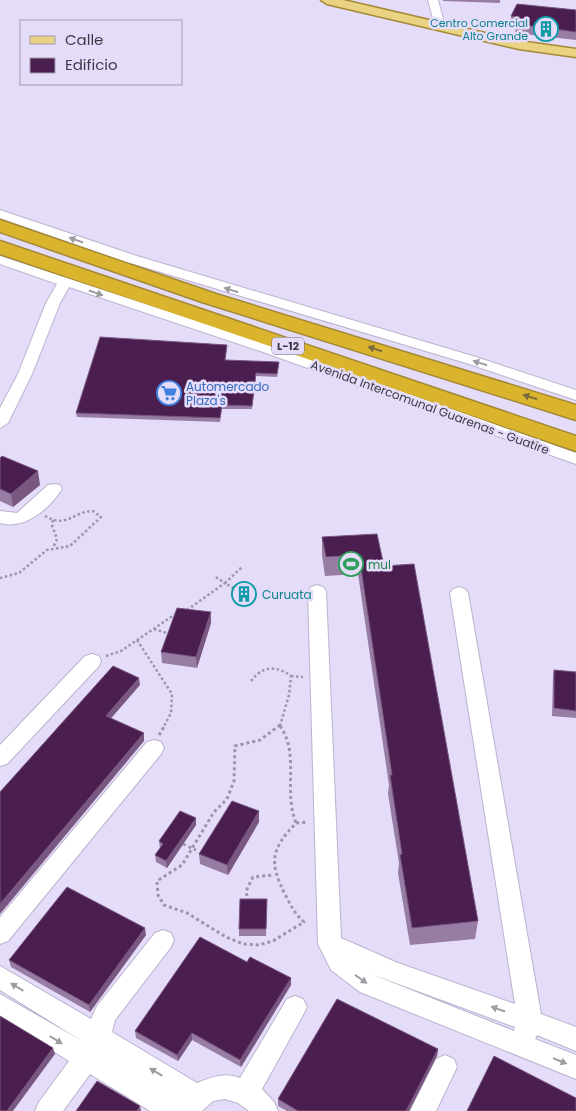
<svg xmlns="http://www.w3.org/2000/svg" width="576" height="1111" viewBox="0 0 576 1111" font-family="Poppins,sans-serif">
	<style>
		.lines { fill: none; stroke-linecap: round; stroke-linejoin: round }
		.minor-casing { stroke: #bbb3ce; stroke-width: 2 }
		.major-casing { stroke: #a38935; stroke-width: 3 }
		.highway-casing { stroke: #a38935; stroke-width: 3 }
		.path-far1 { stroke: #9b96aa; stroke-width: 2.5; stroke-dasharray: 2.5 2.5; stroke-linecap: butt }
		.path { stroke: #9b96aa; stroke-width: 3; stroke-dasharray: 3 3; stroke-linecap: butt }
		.minor { fill: #fff; fill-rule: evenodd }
		.major { fill: #e9d281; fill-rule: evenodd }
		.highway { fill: #dab42d; fill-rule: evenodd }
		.wall { fill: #977da3 }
		.shaded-wall { fill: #785781 }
		.building { fill: #4a1e4e; stroke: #785781 }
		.oneway { fill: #9e9ca2 }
		.oneway2 { fill: #7b6a3b }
		.labels { text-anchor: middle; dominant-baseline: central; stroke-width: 5; stroke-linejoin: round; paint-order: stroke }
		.far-culture-label { font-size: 11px; fill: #0d838f; stroke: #e4dcf8; text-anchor: end }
		.shield { fill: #e4dcf8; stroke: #6e6a7a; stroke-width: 1 }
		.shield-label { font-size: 11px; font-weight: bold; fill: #3c3944 }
		.shop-label { font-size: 12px; fill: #366cbe; stroke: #e4dcf8; text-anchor: start }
		.street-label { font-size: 12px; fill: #3c3944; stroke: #e4dcf8 }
		.leisure-label { font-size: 12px; fill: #27864d; stroke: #e4dcf8; text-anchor: start }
		.culture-label { font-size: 12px; fill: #0d838f; stroke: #e4dcf8; text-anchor: start }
	</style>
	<rect width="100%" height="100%" fill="#e4dcf8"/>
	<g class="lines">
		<defs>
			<path id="minor" d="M428 0H438L445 26 444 28 435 26Z
				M0 210 137 256 476 357 576 390V400L466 363 127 262 0 218Z
				M0 256 273 346 576 453V464L263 352 69 287 60 303 32 374 8 423 0 428V408L18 374 46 303 57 284 0 264Z
				M54 484 60 485 62 489C49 509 25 530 0 523V511L17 513 48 485Z
				M317 585 323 587 326 591 341 938 398 963 515 1004 450 593 453 589 459 587 465 589 468 593 541 1014 576 1027V1051L537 1035 535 1039 576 1055V1079L360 992 331 970 318 944 308 591 311 587ZM374 975 515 1027 514 1031 376 976Z
				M92 654 99 656 101 661 99 666 7 764 0 766V745L85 656Z
				M154 740 161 742 164 748 161 754 8 941 0 944V917L147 742Z
				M163 930 171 933 174 940 171 947 115 1020 112 1032 197 1083C212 1077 225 1072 240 1078L287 999 295 996 303 999 307 1007 303 1015 262 1089 274 1102 278 1111H249L238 1103 225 1099 213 1101 202 1111H150L90 1074 63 1111H35L39 1102 69 1061 0 1018V994L82 1041 0 990V966L91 1019 97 1006 155 933Z
				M445 1055 454 1059 457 1067 436 1111H410L436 1059Z"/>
			<path id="major" d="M321 0H343L519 41 576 49V57L519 49 327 4Z"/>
			<path id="highway" d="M0 220 216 294 576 405V420L202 302 0 232Z
				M0 241 576 436V451L0 254Z"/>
		</defs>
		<!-- minor casing -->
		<use href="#minor" class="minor-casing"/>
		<!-- major casing -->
		<use href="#major" class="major-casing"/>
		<!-- highway casing -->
		<use href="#highway" class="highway-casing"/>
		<!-- path-far1 -->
		<path class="path-far1" d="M53 520 52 525 57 539 53 548
			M0 578 19 573 47 550 70 546 101 517 93 511C73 511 68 529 45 516
			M238 591 225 583 242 567
			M187 610 225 583 214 576
			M154 629 170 634
			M137 640 172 694 171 713 164 726
			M106 656 121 651 177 613
			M291 676 303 677
			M251 681C262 666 276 665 291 676L289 695 280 726"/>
		<!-- path -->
		<path class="path" d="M280 725 260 740 235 746 234 781 227 799 214 812 182 865 157 881 158 895 164 905 187 913 226 937 243 944 259 945 273 941 304 922C295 914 291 906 286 896 269 863 270 850 296 823L308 822
			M280 726C300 754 283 790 296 823
			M159 735 165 725
			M183 844 196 850
			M248 902 246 891 253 877 274 875"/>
		<!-- minor -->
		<use href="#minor" class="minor"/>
		<!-- major -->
		<use href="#major" class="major"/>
		<!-- highway -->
		<use href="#highway" class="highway"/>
	</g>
	<!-- wall -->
	<path class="wall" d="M443 0H500V3L443 1Z
		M576 10V40L515 33 516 25 510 24 511 16Z
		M227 345 225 360 279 365 277 377 256 376 252 409H222L220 422 77 417 76 413Z
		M0 458 40 485 13 507 0 501Z
		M322 537 384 566 478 921 475 939 410 945 398 873 399 863 388 794 389 785 358 574 325 576 322 555Z
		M211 623 197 668 162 663 161 652Z
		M554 670 576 672V718L552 716 553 677Z
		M259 811V822L228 875 200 864 199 854Z
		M196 825 167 868 156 862 155 855 160 849 159 841Z
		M267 899 266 936H239V929Z
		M146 935 90 1012 11 967 9 960Z
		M247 962 291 978V985L241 1067 192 1040 178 1061 136 1038 135 1031Z
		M438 1049 437 1056 409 1111H287L278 1106V1099Z"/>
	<!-- shaded-wall -->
	<path class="shaded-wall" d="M38 471 40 485 13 507 11 494Z
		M211 612V623L197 668 196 657Z
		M139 678 140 685 107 723 106 716Z
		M144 733V741L0 914V904Z
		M259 811V822L228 875 227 865Z
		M196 818V825L167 868 166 861Z
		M145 928 146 935 90 1012 89 1005Z
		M291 978V985L241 1067 240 1060Z
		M192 1033V1040L178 1061 177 1055Z
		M53 1048 55 1054 13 1111H7Z
		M438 1049 437 1056 409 1111H406Z
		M140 1106 141 1111H137Z"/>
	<!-- building -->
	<path class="building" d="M517 4 576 10V32L516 24 520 17 511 16Z
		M100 337 227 345 225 360 279 362 277 374 256 373 252 406 222 405 220 418 76 413Z
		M2 456 38 471 11 494 0 489V458Z
		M377 534 384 566 414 564 478 921 412 928 400 855 402 854 390 775H392L359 555 326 557 322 537Z
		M177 608 211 612 196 657 161 652Z
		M113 666 139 678 106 716 144 733 0 904V792Z
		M554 670 576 672V711L554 708Z
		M232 801 259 811 227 865 199 854Z
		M180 811 196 818 166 861 155 855 163 844 159 841Z
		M67 887 145 928 89 1005 9 960Z
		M240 899H267L266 929H239Z
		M200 937 247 962 250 957 291 978 240 1060 192 1033 177 1055 135 1031Z
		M337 999 438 1049 406 1111H298L278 1099Z
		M0 1016 53 1048 7 1111H0Z
		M494 1056 576 1098V1111H467Z
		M97 1081 140 1106 137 1111H76Z"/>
	<!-- one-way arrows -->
	<defs><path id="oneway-solid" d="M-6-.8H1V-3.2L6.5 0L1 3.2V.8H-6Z" transform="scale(1.25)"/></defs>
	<g class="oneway">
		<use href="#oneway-solid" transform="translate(76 240) rotate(-161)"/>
		<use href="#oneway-solid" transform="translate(231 290) rotate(-163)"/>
		<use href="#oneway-solid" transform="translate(96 293) rotate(19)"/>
		<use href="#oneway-solid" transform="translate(480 363) rotate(-162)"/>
		<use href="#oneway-solid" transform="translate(361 979) rotate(35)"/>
		<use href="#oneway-solid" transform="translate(17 987) rotate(-149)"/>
		<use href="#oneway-solid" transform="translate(498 1009) rotate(-161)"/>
		<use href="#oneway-solid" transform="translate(56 1040) rotate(32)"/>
		<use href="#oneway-solid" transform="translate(560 1061) rotate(22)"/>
		<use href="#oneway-solid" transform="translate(156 1072) rotate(-149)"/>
	</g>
	<g class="oneway2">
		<use href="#oneway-solid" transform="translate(375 349) rotate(-163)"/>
		<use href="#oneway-solid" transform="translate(530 397) rotate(-163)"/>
	</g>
	<!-- icons -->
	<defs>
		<symbol id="building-ring" viewBox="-11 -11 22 22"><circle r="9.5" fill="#e4dcf8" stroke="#0f9aa8" stroke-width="1.5"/><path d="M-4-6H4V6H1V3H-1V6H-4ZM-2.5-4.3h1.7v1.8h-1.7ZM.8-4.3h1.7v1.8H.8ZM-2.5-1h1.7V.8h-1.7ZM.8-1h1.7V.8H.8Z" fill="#0f9aa8"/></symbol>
		<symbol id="supermarket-ring" viewBox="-11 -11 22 22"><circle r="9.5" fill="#e4dcf8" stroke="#3f7fe0" stroke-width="1.5"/><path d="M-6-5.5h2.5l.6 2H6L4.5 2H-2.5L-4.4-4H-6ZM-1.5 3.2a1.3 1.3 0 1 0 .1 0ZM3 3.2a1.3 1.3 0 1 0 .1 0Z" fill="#3f7fe0"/></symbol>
		<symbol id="stadium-ring" viewBox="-11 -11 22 22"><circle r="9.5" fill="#e4dcf8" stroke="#2e9e5b" stroke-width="1.5"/><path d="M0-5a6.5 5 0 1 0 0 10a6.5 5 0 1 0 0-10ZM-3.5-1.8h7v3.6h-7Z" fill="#2e9e5b"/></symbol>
	</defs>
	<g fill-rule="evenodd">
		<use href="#building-ring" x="532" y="15" width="28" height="28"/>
		<use href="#supermarket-ring" x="155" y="379" width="28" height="28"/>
		<use href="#stadium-ring" x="337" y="550" width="28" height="28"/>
		<use href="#building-ring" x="230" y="580" width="28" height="28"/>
	</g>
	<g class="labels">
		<!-- far-culture labels -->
		<g class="far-culture-label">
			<text x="528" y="23">Centro Comercial<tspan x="528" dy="13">Alto Grande</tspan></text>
		</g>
		<!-- shield labels -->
		<rect class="shield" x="272" y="337.5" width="32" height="17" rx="4"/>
		<g class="shield-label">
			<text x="288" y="346">L-12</text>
		</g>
		<!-- shop labels -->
		<g class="shop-label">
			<text x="186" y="386">Automercado<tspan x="186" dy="14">Plaza's</tspan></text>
		</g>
		<!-- street labels -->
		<g class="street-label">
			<text transform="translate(430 407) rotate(20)">Avenida Intercomunal Guarenas - Guatire</text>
		</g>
		<!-- leisure labels -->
		<g class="leisure-label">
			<text x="368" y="564">mul</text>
		</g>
		<!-- culture labels -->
		<g class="culture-label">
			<text x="262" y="594">Curuata</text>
		</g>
	</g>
	<!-- legend -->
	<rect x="20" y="20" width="162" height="65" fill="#e4dcf8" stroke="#a19bb0"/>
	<rect x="30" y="36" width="25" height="8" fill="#e9d281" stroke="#a19bb0"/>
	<text x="65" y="45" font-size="15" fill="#3c3944">Calle</text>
	<rect x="30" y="58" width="25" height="15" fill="#4a1e4e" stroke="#a19bb0"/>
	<text x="65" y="70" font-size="15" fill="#3c3944">Edificio</text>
</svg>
